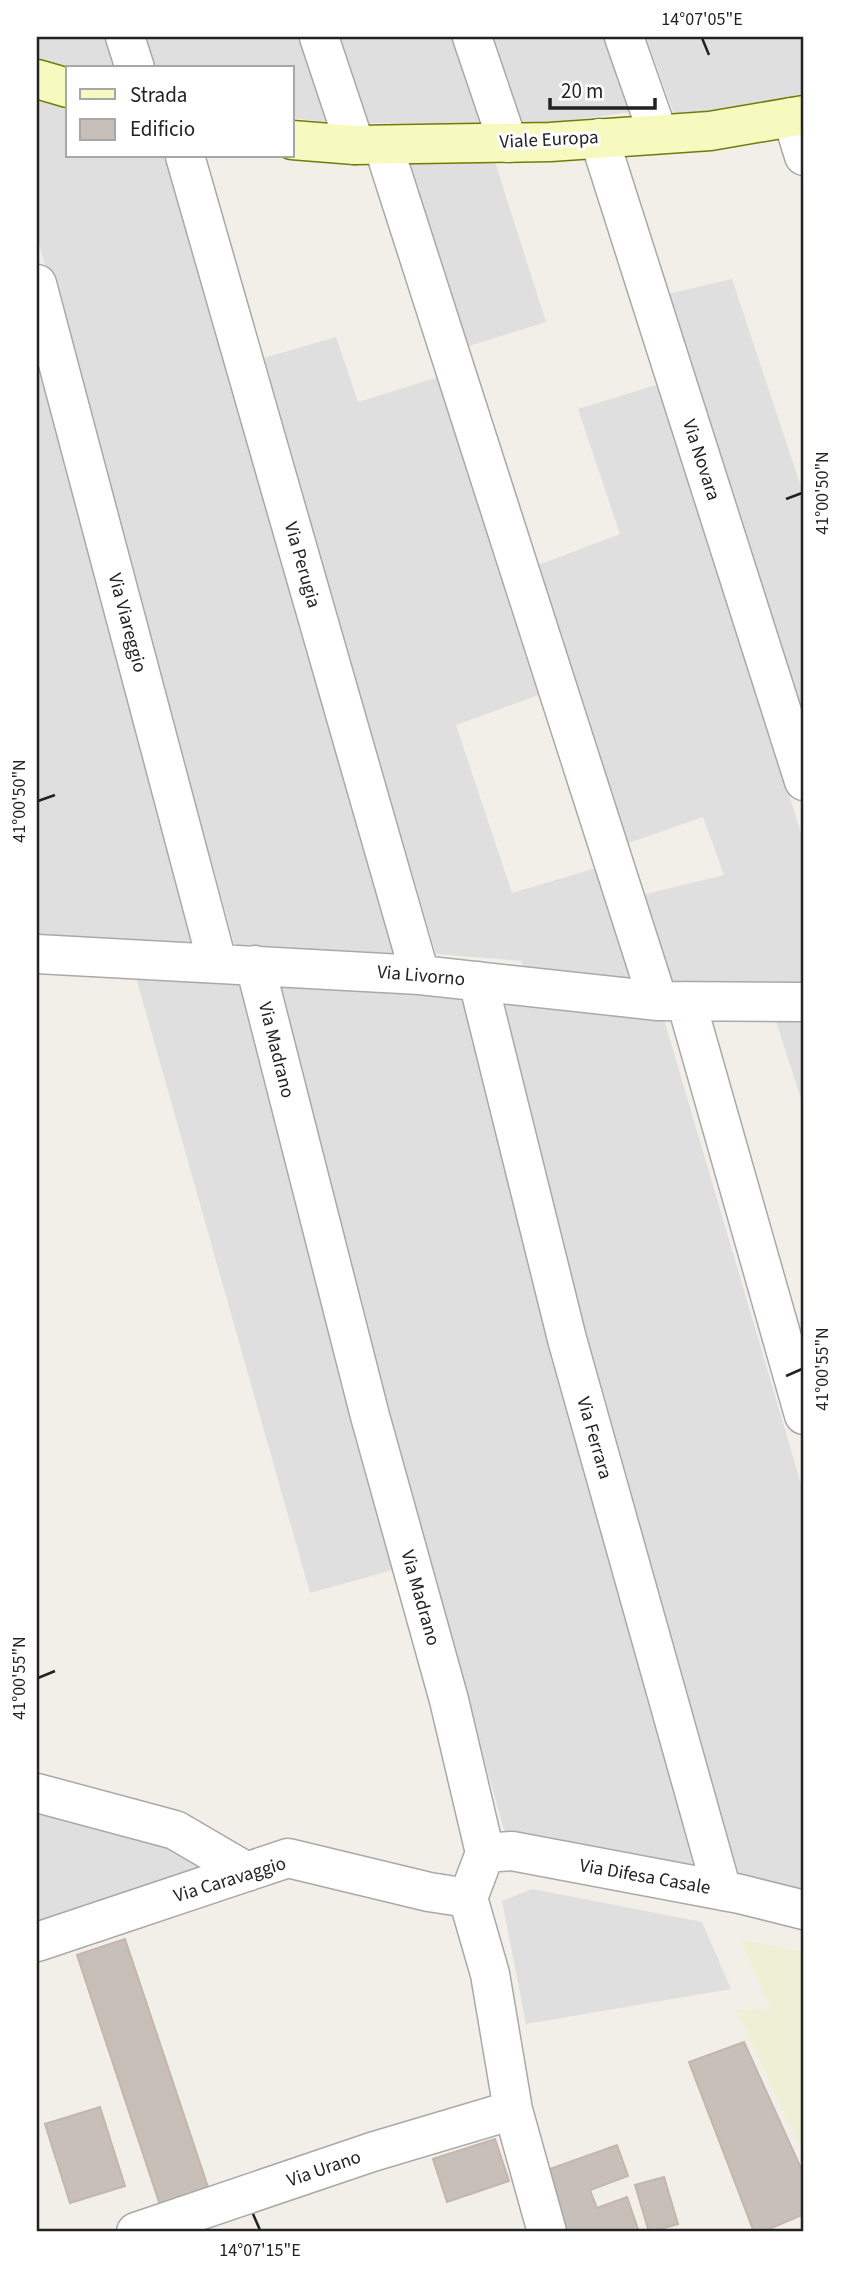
<svg xmlns="http://www.w3.org/2000/svg" width="841" height="2269" viewBox="0 0 841 2269" font-family="'Source Sans 3',sans-serif">
	<style>
		.residential { fill: #e0dfdf }
		.farmland { fill: #eef0d5 }
		.building { fill: #c7bfb8; stroke: #c4b6ab; stroke-width: 2 }
		.lines { fill: none; stroke-linecap: round; stroke-linejoin: round }
		.street-casing { stroke: #a9a9a9; stroke-width: 41 }
		.secondary-casing { stroke: #707d05; stroke-width: 41 }
		.street { stroke: #fff; stroke-width: 38 }
		.secondary { stroke: #f7fabf; stroke-width: 38 }
		.ticks { fill: none; stroke: #222; stroke-width: 2.5 }
		.labels { text-anchor: middle; dominant-baseline: central; stroke-width: 6; stroke-linejoin: round; paint-order: stroke }
		.street-label { font-size: 19px; fill: #222; stroke: #fff }
		.neatline { fill: none; stroke: #222; stroke-width: 2.5 }
		.ticks-label { font-size: 18px; text-anchor: middle; fill: #222 }
	</style>
	<rect width="100%" height="100%" fill="#f2efe9"/>
	<!-- residential -->
	<path class="residential" d="M37 37H605L632 112 527 126 327 122 292 118V68H68L37 62Z
		M646 37H804V93L724 115 675 117Z
		M37 101 68 108V156H166L396 953 243 948 234 943 37 237Z
		M495 162 546 322 466 347 405 164Z
		M732 279 804 496V733L664 295Z
		M37 333 204 954 37 940Z
		M336 337 358 402 439 377 541 694 456 725 512 893 596 868 635 981 526 971 521 961 436 954 260 359Z
		M656 385 712 549 804 843V984L757 982H673L638 896 724 875 703 817 623 845 536 566 620 534 578 409Z
		M135 974 237 978 242 987 396 1569 310 1593Z
		M278 982 458 994 464 1001 695 1867 506 1837 375 1371Z
		M506 1002 663 1016 804 1494V1890L737 1873 496 1012Z
		M773 1012 804 1014V1108Z
		M37 1801 194 1834 200 1869 37 1922Z
		M532 1889 702 1922 731 1989 526 2024 502 1901Z"/>
	<!-- farmland -->
	<path class="farmland" d="M740 1939 804 1952V2155L736 2010 771 2008Z"/>
	<!-- building -->
	<path class="building" d="M125 1939 211 2196 162 2211 77 1955Z
		M744 2042 804 2175V2214L762 2232H754L689 2062Z
		M100 2107 125 2186 70 2203 45 2124Z
		M495 2139 509 2181 447 2202 433 2159Z
		M617 2145 628 2176 590 2190 597 2208 627 2197 639 2232H567L544 2171Z
		M664 2177 678 2224 649 2232 635 2185Z"/>
	<g class="lines">
		<defs>
			<path id="street" d="M125 37 135 68
				M319 37 355 145
				M472 37 508 143
				M624 37 658 134
				M792 117 804 156
				M599 138 804 781
				M383 145 658 1001
				M185 156 420 975
				M37 284 217 962
				M37 954 420 975 658 1001 804 1002
				M255 965 370 1416 449 1700 485 1853 468 1898 490 1974 513 2110 547 2232
				M478 981 567 1339 722 1891
				M686 1001 804 1415
				M37 1793 175 1830 247 1872
				M485 1853 512 1851 740 1894 804 1910
				M37 1942 288 1858 429 1892 468 1898
				M136 2232 372 2152 513 2110"/>
			<path id="secondary" d="M37 79 68 88
				M292 140 355 145 550 142 710 131 804 115"/>
		</defs>
		<!-- street casing -->
		<use href="#street" class="street-casing"/>
		<!-- secondary casing -->
		<use href="#secondary" class="secondary-casing"/>
		<!-- street -->
		<use href="#street" class="street"/>
		<!-- secondary -->
		<use href="#secondary" class="secondary"/>
	</g>
	<!-- ticks -->
	<path class="ticks" d="M702 38 709 55M786 499 802 493M38 801 55 795M786 1376 802 1369M38 1678 55 1671M253 2214 260 2230"/>
	<g class="labels">
		<!-- street labels -->
		<g class="street-label">
			<text transform="translate(549 140) rotate(-3)">Viale Europa</text>
			<text transform="translate(701 460) rotate(72)">Via Novara</text>
			<text transform="translate(302 565) rotate(74)">Via Perugia</text>
			<text transform="translate(127 623) rotate(75)">Via Viareggio</text>
			<text transform="translate(421 976) rotate(5)">Via Livorno</text>
			<text transform="translate(276 1050) rotate(76)">Via Madrano</text>
			<text transform="translate(594 1438) rotate(74)">Via Ferrara</text>
			<text transform="translate(420 1598) rotate(74)">Via Madrano</text>
			<text transform="translate(645 1877) rotate(10)">Via Difesa Casale</text>
			<text transform="translate(230 1880) rotate(-17)">Via Caravaggio</text>
			<text transform="translate(324 2169) rotate(-19)">Via Urano</text>
		</g>
	</g>
	<!-- border -->
	<rect width="841" height="2269" fill="none" stroke="#ffffff" stroke-width="77"/>
	<!-- legend -->
	<rect x="66" y="66" width="228" height="91" fill="#ffffff" stroke="#a7a7a7" stroke-width="2"/>
	<rect x="80" y="89" width="35" height="10" fill="#f7fabf" stroke="#a7a7a7" stroke-width="2"/>
	<text x="130" y="102" font-size="21" fill="#222222">Strada</text>
	<rect x="80" y="119" width="35" height="21" fill="#c7bfb8" stroke="#a7a7a7" stroke-width="2"/>
	<text x="130" y="136" font-size="21" fill="#222222">Edificio</text>
	<!-- scale -->
	<path d="M550 98v10h105v-10" fill="none" stroke="#222222" stroke-width="3.5"/>
	<text x="561" y="98" font-size="21" fill="#222222" stroke="#ffffff" stroke-width="5" paint-order="stroke">20 m</text>
	<rect x="38" y="38" width="764" height="2192" class="neatline"/>
	<g class="ticks-label">
		<text x="702" y="25">14°07'05"E</text>
		<text transform="translate(822 493) rotate(-90)" y="6">41°00'50"N</text>
		<text transform="translate(19 801) rotate(-90)" y="6">41°00'50"N</text>
		<text transform="translate(822 1369) rotate(-90)" y="6">41°00'55"N</text>
		<text transform="translate(19 1678) rotate(-90)" y="6">41°00'55"N</text>
		<text x="260" y="2256">14°07'15"E</text>
	</g>
</svg>
